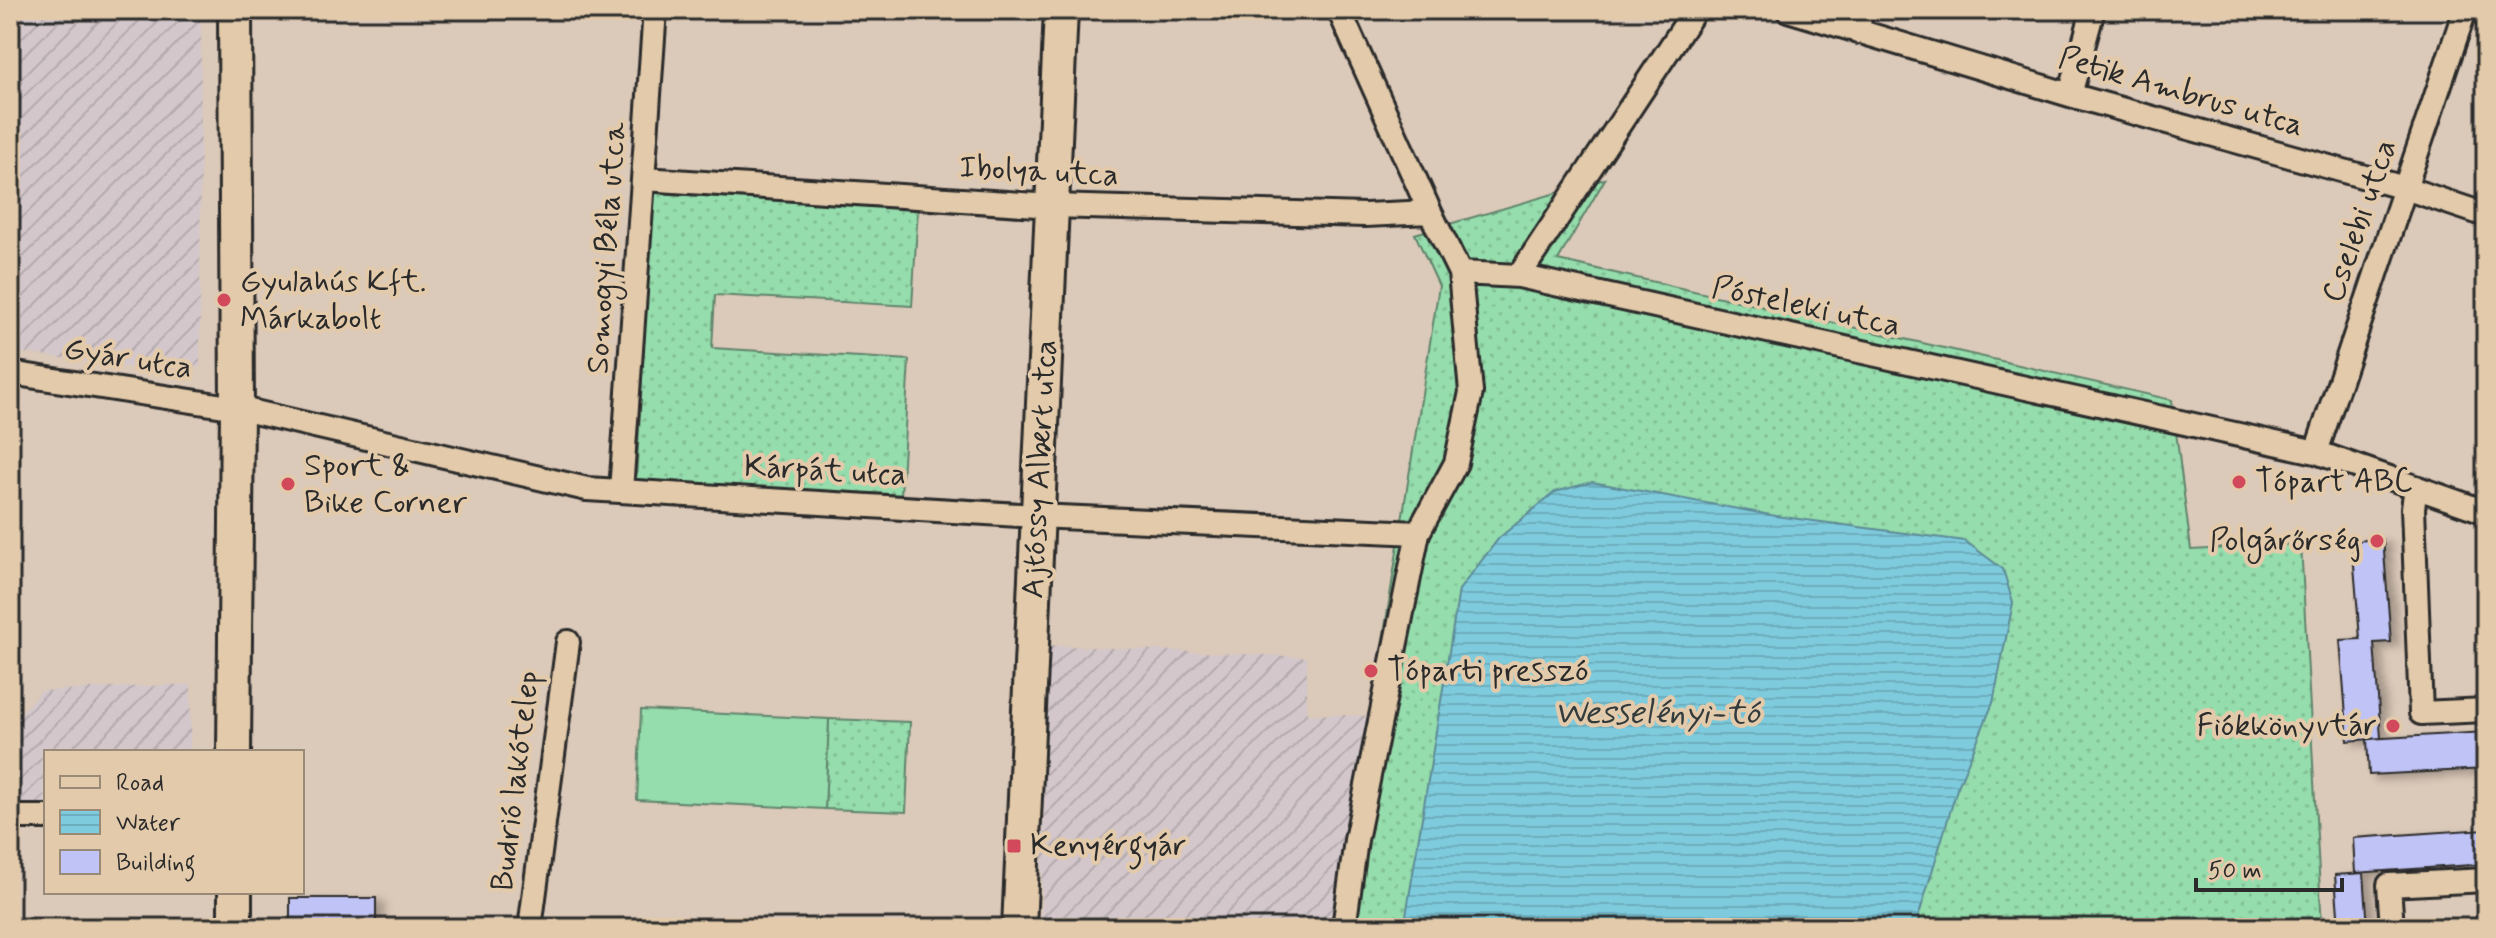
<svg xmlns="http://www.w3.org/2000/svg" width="2496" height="938" viewBox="0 0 2496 938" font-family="Mynerve,sans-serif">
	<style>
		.industrial { fill: url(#industrial-furrows) }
		.grass { fill: url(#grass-dots); stroke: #60846c; stroke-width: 2 }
		.pitch { fill: #95ddac; stroke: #60846c; stroke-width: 2 }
		.water { fill: url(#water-rules); stroke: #5d8b96; stroke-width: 2 }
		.building { fill: #c0c3f5; stroke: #2b2b2b; stroke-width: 2; filter: url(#shadow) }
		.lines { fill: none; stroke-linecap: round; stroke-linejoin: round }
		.street-casing { stroke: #2b2b2b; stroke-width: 28 }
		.secondary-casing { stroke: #2b2b2b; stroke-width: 38 }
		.street { stroke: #e2caaa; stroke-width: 22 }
		.secondary { stroke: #e2caaa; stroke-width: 32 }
		.poi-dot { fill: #d1495b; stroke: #e2caaa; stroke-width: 3 }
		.labels { text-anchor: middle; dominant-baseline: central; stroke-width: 8; stroke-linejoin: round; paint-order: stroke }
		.street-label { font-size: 32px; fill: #2b2b2b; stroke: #e2caaa }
		.poi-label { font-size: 32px; fill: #2b2b2b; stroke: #e2caaa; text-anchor: start }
		.water-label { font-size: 34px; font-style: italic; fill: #333b3d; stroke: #e2caaa }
	</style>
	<defs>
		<pattern id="industrial-furrows" width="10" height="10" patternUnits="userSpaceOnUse" patternTransform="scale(2)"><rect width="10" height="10" fill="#d3c7cb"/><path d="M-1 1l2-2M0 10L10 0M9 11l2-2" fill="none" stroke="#b5abae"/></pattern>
		<pattern id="grass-dots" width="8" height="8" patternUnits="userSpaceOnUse" patternTransform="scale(2)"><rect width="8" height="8" fill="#95ddac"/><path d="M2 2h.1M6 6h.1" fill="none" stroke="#81be94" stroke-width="1.8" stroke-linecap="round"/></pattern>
		<pattern id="water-rules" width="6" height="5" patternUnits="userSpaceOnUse" patternTransform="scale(2)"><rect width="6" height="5" fill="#7ecbdd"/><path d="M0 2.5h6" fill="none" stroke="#6daebe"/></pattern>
		<filter id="shadow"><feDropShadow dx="7" dy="4" stdDeviation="4" flood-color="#0004"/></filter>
	</defs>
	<rect width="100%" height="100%" fill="#dbc9b9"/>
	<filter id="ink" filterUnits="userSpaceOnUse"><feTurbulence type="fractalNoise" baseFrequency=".0125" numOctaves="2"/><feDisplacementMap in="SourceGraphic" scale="16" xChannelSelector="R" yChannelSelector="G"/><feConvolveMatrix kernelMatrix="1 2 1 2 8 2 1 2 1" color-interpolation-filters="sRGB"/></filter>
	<g filter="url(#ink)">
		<!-- industrial -->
		<path class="industrial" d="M10 10H201L200 367 158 371 10 351Z
			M1047 645 1307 657V714L1371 716 1330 928H1041Z
			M191 684 190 752H46V804H10V719H15L41 691Z"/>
		<!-- grass -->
		<path class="grass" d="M1605 179 1558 260 2172 400 2191 550 2301 544 2322 928H1330L1371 716 1439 286 1415 234Z
			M653 193 918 209 912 306 715 295 712 348 909 360 901 496 636 480Z
			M829 719 910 722 906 812 825 809Z"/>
		<!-- pitch -->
		<path class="pitch" d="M641 710 829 719 825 809 637 800Z"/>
		<!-- water -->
		<path class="water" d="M1592 482 1776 516 1965 541 2003 569 2013 603 1993 703 1957 789 1919 915 1918 928H1404L1459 590 1499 538 1555 492Z"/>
		<!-- building -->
		<path class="building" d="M2383 539 2391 642 2374 643 2381 738 2348 741 2340 640 2360 639 2352 541Z
			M2486 732V769L2369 775 2367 739Z
			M2486 829V864L2355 873 2353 838Z
			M2364 873 2368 928H2339L2335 875Z
			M290 898H376V928H290Z"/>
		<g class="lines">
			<defs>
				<path id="street" d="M1339 10 1430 212 1460 273 1471 392 1456 463 1418 533 1356 840 1344 928
					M1788 10 2070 95 2405 188 2486 215
					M1858 32 1861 10
					M2070 95 2093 10
					M644 179 1052 206 1365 215 1430 212
					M1460 273 1519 276 2316 452 2486 512
					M1519 276 1695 10
					M10 373 237 408 587 489 1037 516 1418 533
					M2316 452 2465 10
					M2416 487 2413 508 2421 713 2486 710
					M621 491 655 10
					M10 817H46
					M530 928 568 642
					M2392 928 2389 885 2486 880"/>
				<path id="secondary" d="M234 752 237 408 235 10
					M235 892V928
					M1019 928 1061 10"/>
			</defs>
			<!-- street casing -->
			<use href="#street" class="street-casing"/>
			<!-- secondary casing -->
			<use href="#secondary" class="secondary-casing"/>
			<!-- street -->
			<use href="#street" class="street"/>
			<!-- secondary -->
			<use href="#secondary" class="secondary"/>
		</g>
	</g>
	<!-- markers -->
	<g class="poi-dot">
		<circle cx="224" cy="300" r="8"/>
		<circle cx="2239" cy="482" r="8"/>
		<circle cx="288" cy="484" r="8"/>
		<circle cx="2377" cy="541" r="8"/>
		<circle cx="1371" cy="671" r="8"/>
		<circle cx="2393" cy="726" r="8"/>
		<rect x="1006" y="838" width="16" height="16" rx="4"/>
	</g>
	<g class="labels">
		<!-- street labels -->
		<g class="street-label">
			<text transform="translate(2181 92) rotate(16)">Petik Ambrus utca</text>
			<text transform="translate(1039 172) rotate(3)">Ibolya utca</text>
			<text transform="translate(2360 221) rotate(-71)">Cselebi utca</text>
			<text transform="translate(607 248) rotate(-86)">Somogyi Béla utca</text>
			<text transform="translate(1806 307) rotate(12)">Pósteleki utca</text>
			<text transform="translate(128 359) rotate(9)">Gyár utca</text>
			<text transform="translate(1040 469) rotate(-87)">Ajtóssy Albert utca</text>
			<text transform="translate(825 471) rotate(3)">Kárpát utca</text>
			<text transform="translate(516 781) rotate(-83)">Budrió lakótelep</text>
		</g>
		<!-- poi labels -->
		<g class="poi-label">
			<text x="240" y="282">Gyulahús Kft.<tspan x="240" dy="37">Márkabolt</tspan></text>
			<text x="304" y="466">Sport &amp;<tspan x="304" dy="37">Bike Corner</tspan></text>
			<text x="2255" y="482">Tópart ABC</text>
			<text x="2361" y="541" text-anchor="end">Polgárőrség</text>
			<text x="1387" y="671">Tóparti presszó</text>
			<text x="2377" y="726" text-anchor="end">Fiókkönyvtár</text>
			<text x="1030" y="846">Kenyérgyár</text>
		</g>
		<!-- water labels -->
		<g class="water-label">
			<text x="1657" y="713">Wesselényi-tó</text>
		</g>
	</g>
	<!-- margin -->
	<rect width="2496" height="938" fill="none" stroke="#e2caaa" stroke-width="40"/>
	<rect x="20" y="20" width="2456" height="898" fill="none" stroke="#2b2b2b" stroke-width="3" filter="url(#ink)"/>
	<!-- legend -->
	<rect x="44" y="750" width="260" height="144" fill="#e2caaa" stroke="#998a77" stroke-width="2"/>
	<rect x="60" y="776" width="40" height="12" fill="#e2caaa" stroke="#998a77" stroke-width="2"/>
	<text x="116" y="790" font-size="24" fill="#2b2b2b">Road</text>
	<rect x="60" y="810" width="40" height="24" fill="url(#water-rules)" stroke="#998a77" stroke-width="2"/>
	<text x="116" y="830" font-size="24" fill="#2b2b2b">Water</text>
	<rect x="60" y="850" width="40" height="24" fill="#c0c3f5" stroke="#998a77" stroke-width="2"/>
	<text x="116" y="870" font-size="24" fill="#2b2b2b">Building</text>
	<!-- scale -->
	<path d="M2196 878v12h146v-12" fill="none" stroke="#2b2b2b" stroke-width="4"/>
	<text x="2208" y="878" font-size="24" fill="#2b2b2b" stroke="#e2caaa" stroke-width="6" paint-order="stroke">50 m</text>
</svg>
